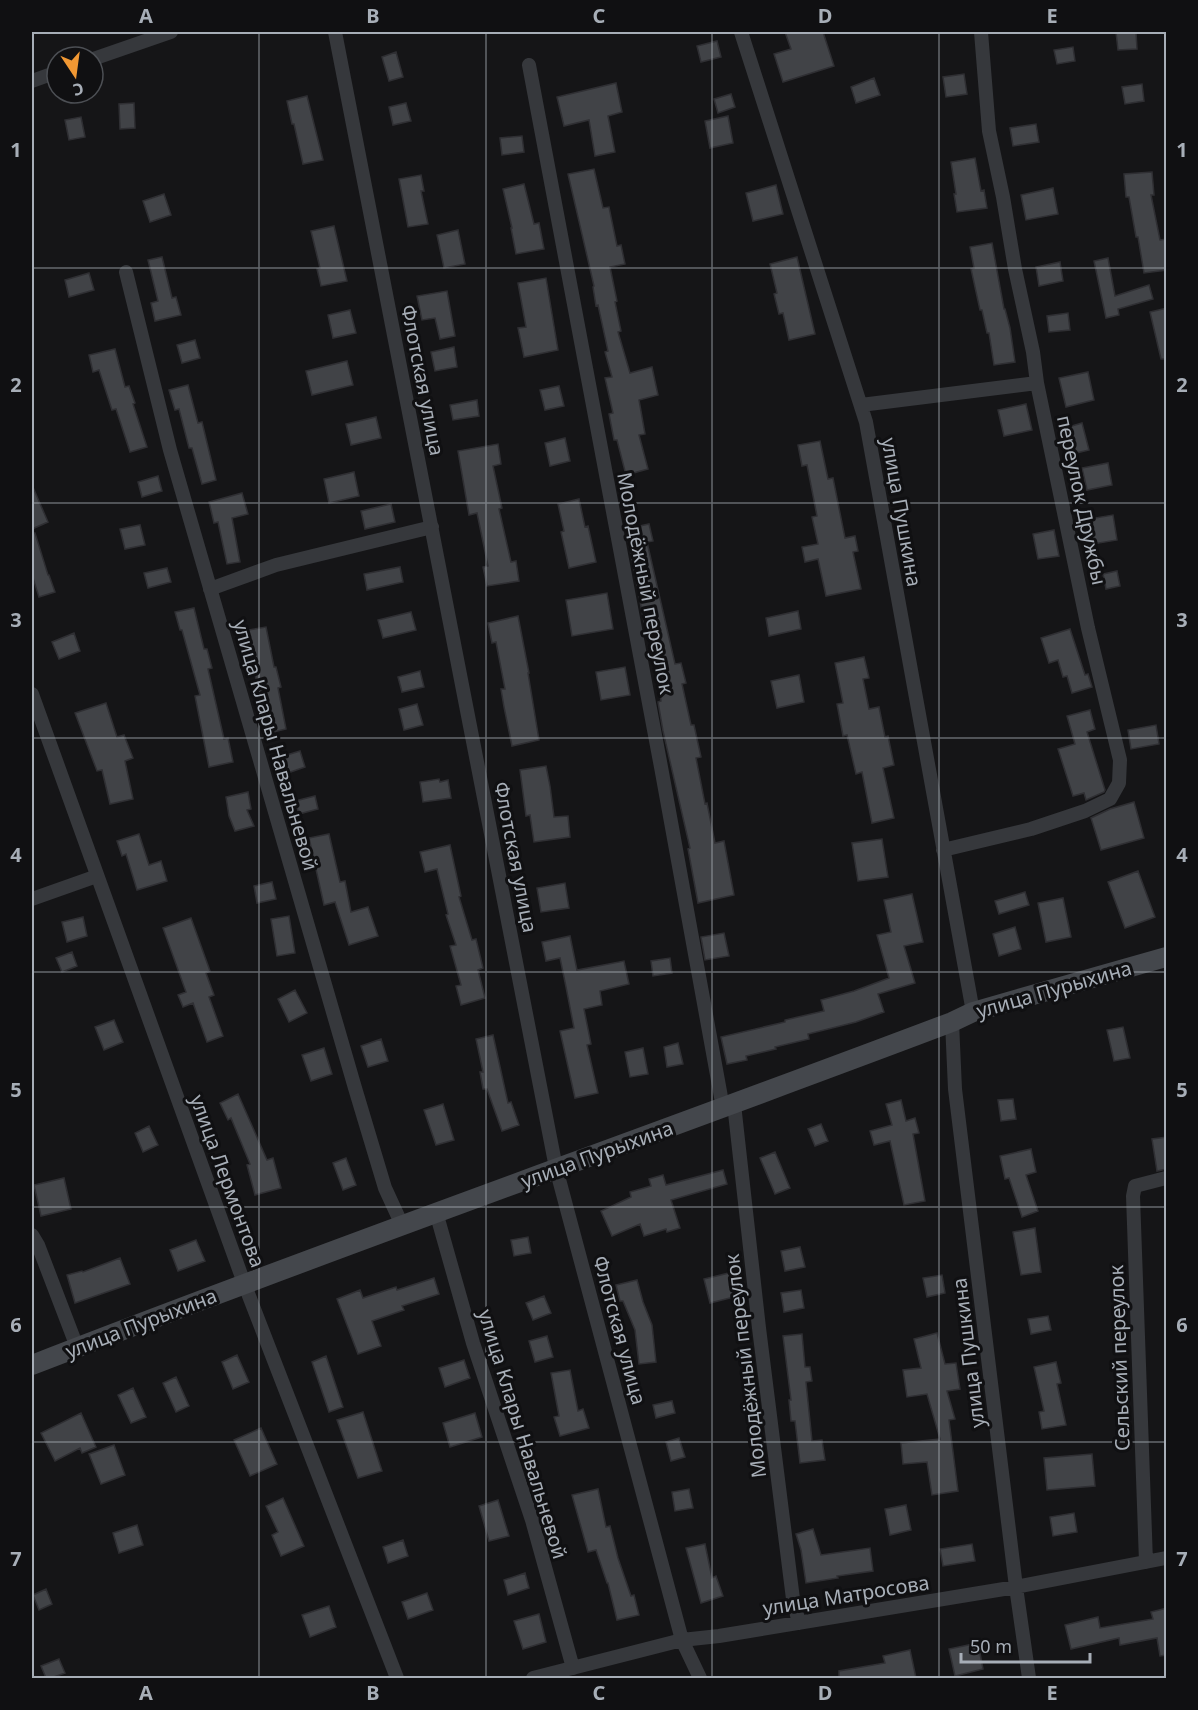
<svg xmlns="http://www.w3.org/2000/svg" width="1198" height="1710" viewBox="0 0 1198 1710" font-family="'Noto Sans',sans-serif">
	<style>
		.building { fill: #414347; stroke: #2f2f33; stroke-width: 1.5 }
		.lines { fill: none; stroke-linecap: round; stroke-linejoin: round }
		.street { stroke: #36383c; stroke-width: 14 }
		.secondary { stroke: #44474c; stroke-width: 20 }
		.grid { fill: none; stroke: #a7aeb7; stroke-width: 1.5; stroke-opacity: 0.55 }
		.labels { text-anchor: middle; dominant-baseline: central; stroke-width: 6; stroke-linejoin: round; paint-order: stroke }
		.street-label { font-size: 20px; fill: #a7aeb7; stroke: #101012 }
		.neatline { fill: none; stroke: #a7aeb7; stroke-width: 2 }
		.grid-label { font-size: 20px; text-anchor: middle; font-weight: bold; fill: #a7aeb7 }
	</style>
	<rect width="100%" height="100%" fill="#151517"/>
	<!-- building -->
	<path class="building" d="M785 32H823L834 66 783 82 774 54 791 49Z
		M1116 32H1136L1137 49 1118 50Z
		M717 41 721 57 701 62 697 46Z
		M1073 47 1075 61 1057 64 1054 50Z
		M396 52 403 77 389 81 382 57Z
		M964 74 967 94 946 97 943 77Z
		M874 78 880 95 856 103 851 87Z
		M616 83 622 112 608 116 615 152 595 156 589 120 564 126 557 97Z
		M1142 84 1144 101 1125 104 1122 87Z
		M731 94 735 107 718 113 714 99Z
		M307 96 323 160 303 164 294 124H292L287 101Z
		M134 103 135 128 120 129 119 104Z
		M406 103 411 121 393 125 389 107Z
		M728 116 733 143 710 148 705 121Z
		M81 117 85 137 69 140 65 120Z
		M1036 124 1039 142 1013 146 1010 128Z
		M522 136 524 152 502 155 500 138Z
		M975 158 981 191 984 190 987 208 957 212 954 194H956L951 162Z
		M594 169 603 208 609 207 617 246 621 245 625 264 610 267 617 301 615 302 621 331 618 332 630 373 652 367 658 395 639 400 645 434 639 435 648 469 626 475 617 440H614L609 414 613 413 605 378 612 377 605 352 608 351 598 305 596 306 593 287 594 286 568 174Z
		M1152 172 1154 195H1151L1160 240 1167 239V270L1144 273 1138 237H1136L1129 197H1126L1124 174Z
		M421 175 424 191H421L428 224 408 227 399 179Z
		M524 184 534 224 539 223 544 249 516 254 511 228H512L503 189Z
		M776 185 783 214 753 221 746 193Z
		M1053 188 1058 214 1026 220 1021 195Z
		M164 194 171 215 150 222 143 201Z
		M334 226 347 281 321 286 317 269 320 268 311 231Z
		M458 230 465 264 444 268 437 235Z
		M992 243 1004 309H1005L1010 328 1015 362 994 365 989 333H987L982 310H980L971 269 974 268 970 247Z
		M162 257 172 298 176 297 181 315 155 321 151 303 158 301 148 260Z
		M797 257 815 334 789 340 783 313 779 314 774 294 777 293 770 264Z
		M1108 258 1115 296 1149 285 1153 299 1118 309 1119 315 1106 318 1094 261Z
		M1060 262 1063 281 1039 286 1036 267Z
		M89 273 94 290 69 297 65 280Z
		M546 278 558 350 524 357 518 328 526 327 518 283Z
		M447 291 455 336 440 339 435 318 422 320 417 296Z
		M1167 308V359H1161L1150 312Z
		M350 310 356 333 333 338 328 315Z
		M1068 313 1070 330 1049 332 1047 316Z
		M195 340 200 358 182 363 177 345Z
		M454 347 457 367 435 371 431 352Z
		M115 349 125 387 129 386 135 403 133 404 147 447 130 452 116 409 112 410 99 370 93 372 89 355Z
		M347 361 353 385 312 395 306 371Z
		M1088 372 1094 400 1066 407 1059 378Z
		M188 385 198 423 202 422 216 480 202 484 192 448H189L179 409 175 410 169 390Z
		M559 386 564 406 545 410 540 390Z
		M477 400 479 416 453 420 450 405Z
		M1026 404 1032 430 1004 436 998 410Z
		M376 417 381 438 351 445 346 424Z
		M1082 423 1089 450 1072 454 1065 428Z
		M565 438 570 461 550 466 545 443Z
		M820 441 828 479 833 478 845 538 855 536 858 551 853 552 861 589 826 596 818 559 805 562 802 547 818 544 812 517 817 516 807 465 802 466 798 445Z
		M498 444 501 464 493 466 502 508 499 509 511 562 516 561 519 581 487 586 483 567 488 566 477 513 469 515 458 451Z
		M1108 463 1112 485 1087 490 1082 468Z
		M354 472 359 496 329 503 324 479Z
		M158 476 162 491 142 497 138 482Z
		M32 485 48 522 32 529Z
		M242 493 248 514 232 518 240 562 227 564 218 522 214 523 209 502Z
		M579 499 585 527 588 526 596 562 569 568 561 532 564 531 558 504Z
		M391 504 395 522 365 529 361 511Z
		M1113 515 1117 540 1093 544 1089 519Z
		M649 524 653 541 647 542 675 664 681 663 686 683 682 684 691 725H694L701 757 696 758 705 804 707 803 715 843 724 841 734 895 698 903 688 849 690 848 663 731 658 702 661 701 656 668 646 621 644 622 626 529Z
		M140 525 145 545 125 549 120 529Z
		M1054 530 1059 556 1038 559 1033 534Z
		M32 533H35L48 575H49L55 592 39 597 32 575Z
		M400 567 403 582 367 590 364 574Z
		M167 568 171 582 148 588 144 573Z
		M1117 571 1120 586 1106 589 1103 574Z
		M607 593 613 629 572 636 566 600Z
		M194 608 204 649H207L212 668 208 669 224 739 228 738 233 762 209 767 195 696 200 695 182 630H180L175 612Z
		M798 611 801 629 769 636 766 618Z
		M411 612 416 630 383 638 378 620Z
		M518 616 529 673H528L539 740 512 746 504 707 501 689H505L496 642 492 643 488 623Z
		M266 627 274 667H276L281 687 278 688 286 729 269 733 261 693H260L248 650 245 651 242 631Z
		M1070 629 1085 675 1088 674 1092 687 1072 693 1067 676 1063 677 1058 660 1049 663 1041 638Z
		M74 633 80 651 59 659 52 642Z
		M864 657 869 678 863 679 869 709 879 707 885 737 888 736 894 765 883 768 894 818 872 823 862 772 856 774 847 735 843 736 837 704 843 703 835 663Z
		M625 667 630 695 601 700 596 672Z
		M420 671 424 687 402 692 398 677Z
		M799 675 804 702 777 708 771 681Z
		M106 703 117 737 124 735 133 758 125 761 133 799 110 804 102 770 97 771 75 713Z
		M417 704 423 725 404 730 399 709Z
		M1090 710 1095 729 1087 732 1105 790 1104 792 1086 800 1084 793 1073 796 1058 749 1075 744 1067 716Z
		M1156 725 1159 744 1131 749 1128 730Z
		M300 751 305 767 282 775 277 758Z
		M546 766 550 786 554 817 568 816 570 837 534 842 530 815 526 816 520 770Z
		M439 779 440 782 448 780 451 798 423 802 420 782Z
		M248 792 251 809 247 810 254 826 235 831 229 816 226 797Z
		M315 796 318 809 299 814 295 801Z
		M1134 802 1144 838 1101 850 1091 818 1110 809Z
		M139 834 149 865 161 861 167 881 137 890 126 854 122 856 117 841Z
		M329 834 340 882 345 881 351 912 368 907 378 936 349 945 335 902 324 905 309 838Z
		M882 839 888 877 858 881 852 843Z
		M450 845 461 896 459 897 472 940 476 939 483 968 478 970 485 998 461 1005 456 986 461 985 450 946 456 945 446 915 448 914 437 869 425 872 420 852Z
		M1138 871 1155 917 1125 928 1108 882Z
		M272 882 276 899 257 903 254 886Z
		M565 883 569 908 541 912 537 888Z
		M1025 892 1029 905 999 914 995 901Z
		M912 894 923 942 904 946 915 983 878 994 884 1012 856 1022 808 1034 809 1039 775 1047 776 1049 746 1056 747 1060 727 1064 721 1037 785 1022V1020L824 1011 821 1000 854 991 889 978 877 935 891 932 884 900Z
		M1063 898 1071 937 1046 942 1038 903Z
		M289 916 295 953 277 956 271 919Z
		M83 917 87 936 67 942 62 922Z
		M191 918 210 971 206 973 214 995 209 997 223 1036 207 1042 193 1003 183 1007 178 995 186 992 163 928Z
		M1015 927 1021 949 999 956 993 934Z
		M724 933 729 956 705 960 701 937Z
		M570 936 577 970 624 961 629 984 600 991 602 1005 584 1009 591 1044 587 1045 598 1093 575 1098 560 1031 574 1028 566 987 560 958 546 961 542 942Z
		M72 952 77 966 62 972 56 958Z
		M670 958 672 973 653 976 651 961Z
		M295 990 307 1013 289 1022 278 999Z
		M114 1020 123 1042 104 1050 95 1027Z
		M1123 1027 1130 1058 1114 1061 1107 1030Z
		M493 1035 508 1103 511 1102 519 1125 502 1131 487 1089H483L480 1072H483L476 1039Z
		M381 1039 388 1061 368 1067 361 1046Z
		M678 1043 683 1064 667 1067 664 1047Z
		M324 1048 332 1074 311 1081 302 1055Z
		M643 1048 648 1074 630 1077 625 1052Z
		M238 1094 267 1160 273 1158 281 1188 255 1195 247 1165 250 1164 231 1118 228 1120 220 1103Z
		M1013 1099 1016 1119 1001 1121 998 1100Z
		M901 1100 906 1121 915 1118 919 1133 913 1134 925 1201 904 1205 890 1141 874 1145 870 1131 892 1125 886 1104Z
		M443 1104 454 1140 436 1145 424 1110Z
		M821 1124 828 1141 815 1146 808 1129Z
		M149 1126 158 1145 143 1152 135 1133Z
		M1167 1137V1169L1157 1171 1152 1139Z
		M1031 1149 1036 1172 1026 1175 1038 1211 1022 1217 1009 1178 1005 1179 1000 1156Z
		M775 1152 790 1188 775 1194 760 1158Z
		M346 1158 356 1185 343 1190 333 1163Z
		M723 1170 727 1184 671 1200 680 1228 667 1232 666 1229 644 1236 640 1224 612 1236 601 1211 631 1197 630 1192 651 1186 649 1179 663 1175 666 1185Z
		M64 1178 71 1209 41 1216 34 1185Z
		M1035 1228 1041 1272 1021 1275 1013 1232Z
		M528 1237 531 1253 514 1256 511 1240Z
		M196 1240 205 1261 178 1271 170 1250Z
		M800 1247 805 1267 785 1271 781 1251Z
		M120 1258 130 1284 75 1303 67 1275 82 1271 83 1272Z
		M733 1272 738 1296 710 1303 704 1279Z
		M942 1275 945 1293 927 1297 923 1278Z
		M434 1278 439 1294 402 1306 404 1310 372 1321 381 1346 358 1354 337 1299 360 1290 363 1298 396 1287 397 1290Z
		M637 1280 643 1302 652 1325 656 1362 639 1364 635 1330 623 1301H620L616 1285Z
		M801 1290 804 1308 784 1312 781 1293Z
		M544 1296 551 1313 533 1320 526 1303Z
		M1048 1316 1051 1330 1031 1334 1028 1319Z
		M937 1333 945 1364 956 1363 960 1389 947 1391 955 1419 949 1420 958 1491 932 1495 927 1462 903 1464 901 1443 940 1439 927 1394 907 1397 903 1370 921 1368 914 1339Z
		M802 1334 805 1367H810L812 1381 806 1382 812 1441 822 1440 825 1460 800 1463 795 1421H791L789 1400H791L783 1336Z
		M547 1336 553 1357 535 1362 529 1341Z
		M237 1355 249 1382 233 1389 222 1362Z
		M326 1356 343 1407 329 1412 312 1362Z
		M464 1360 470 1378 445 1387 439 1368Z
		M1056 1362 1061 1383 1057 1384 1066 1425 1042 1429 1039 1412 1044 1411 1034 1367Z
		M570 1370 578 1411 583 1409 589 1428 560 1436 554 1417 559 1416 551 1373Z
		M176 1377 189 1406 176 1412 163 1383Z
		M133 1388 146 1417 131 1423 118 1395Z
		M672 1401 675 1413 656 1418 653 1405Z
		M363 1412 382 1471 358 1478 337 1420Z
		M81 1413 96 1447 82 1453 80 1448 55 1461 41 1433Z
		M475 1413 482 1437 450 1447 443 1423Z
		M261 1428 277 1464 250 1476 234 1440Z
		M679 1438 685 1457 671 1461 666 1442Z
		M114 1445 125 1475 101 1484 89 1454Z
		M1092 1454 1095 1486 1047 1490 1044 1458Z
		M598 1489 606 1527 610 1526 618 1558 631 1596 634 1595 639 1615 617 1620 608 1583H607L596 1550 588 1552 572 1495Z
		M689 1489 693 1508 675 1511 672 1492Z
		M283 1498 304 1546 281 1556 272 1535 278 1532 266 1506Z
		M498 1500 509 1536 489 1541 479 1506Z
		M906 1505 911 1530 890 1535 885 1509Z
		M1074 1513 1077 1532 1053 1536 1050 1517Z
		M137 1525 143 1545 119 1553 113 1533Z
		M813 1529 821 1555 870 1548 873 1571 837 1576 838 1578 806 1583 801 1550 796 1534Z
		M403 1540 408 1556 388 1563 383 1547Z
		M705 1544 712 1578 716 1576 723 1596 701 1603 686 1548Z
		M972 1544 975 1561 943 1566 940 1549Z
		M525 1573 529 1588 508 1595 504 1580Z
		M46 1589 52 1604 39 1610 33 1595Z
		M427 1593 433 1610 408 1619 402 1602Z
		M329 1606 336 1627 310 1637 302 1615Z
		M1167 1608V1655L1160 1656 1157 1638 1120 1645 1119 1638 1071 1649 1065 1625 1098 1617 1100 1628 1153 1619 1151 1612Z
		M539 1614 546 1642 523 1649 514 1621Z
		M978 1643 983 1669 955 1676 949 1649Z
		M910 1650 916 1678H839V1671L885 1663 883 1656Z
		M59 1659 65 1673 51 1678H46L41 1666Z"/>
	<g class="lines">
		<!-- street -->
		<path class="street" d="M335 32 556 1168 682 1640 700 1678
			M741 32 866 422 973 1012
			M93 59 171 32
			M529 65 661 767 723 1108
			M32 81 57 72
			M126 272 170 450 355 1088 385 1188 402 1225
			M861 405 1037 383
			M210 589 276 565 432 527
			M32 694 244 1283 397 1678
			M943 850 1031 829 1085 811 1110 799 1119 783 1120 760 1088 628 1037 383 1033 352 1015 269 1003 197 989 131 981 32
			M32 899 97 876
			M952 1022 955 1089 1016 1587 1029 1678
			M734 1104 759 1328 793 1599 799 1623
			M436 1212 473 1343 532 1520 573 1668
			M32 1235 38 1245 77 1347
			M1146 1562 1133 1196 1135 1186 1166 1178
			M533 1678 682 1640 719 1636 1016 1587 1166 1558"/>
		<!-- secondary -->
		<path class="secondary" d="M32 1365C337 1246 646 1138 952 1022L973 1012 1166 957"/>
	</g>
	<!-- grid -->
	<path class="grid" d="M259 32V1678M486 32V1678M712 32V1678M939 32V1678M32 268H1166M32 503H1166M32 738H1166M32 972H1166M32 1207H1166M32 1442H1166"/>
	<g class="labels">
		<!-- street labels -->
		<g class="street-label">
			<text transform="translate(423 380) rotate(79)">Флотская улица</text>
			<text transform="translate(1082 500) rotate(78)">переулок Дружбы</text>
			<text transform="translate(902 512) rotate(80)">улица Пушкина</text>
			<text transform="translate(646 583) rotate(79)">Молодёжный переулок</text>
			<text transform="translate(276 745) rotate(74)">улица Клары Навальневой</text>
			<text transform="translate(516 857) rotate(79)">Флотская улица</text>
			<text transform="translate(1054 989) rotate(-16)">улица Пурыхина</text>
			<text transform="translate(597 1154) rotate(-20)">улица Пурыхина</text>
			<text transform="translate(228 1181) rotate(70)">улица Лермонтова</text>
			<text transform="translate(141 1323) rotate(-21)">улица Пурыхина</text>
			<text transform="translate(620 1330) rotate(75)">Флотская улица</text>
			<text transform="translate(968 1353) rotate(-97)">улица Пушкина</text>
			<text transform="translate(1119 1358) rotate(-92)">Сельский переулок</text>
			<text transform="translate(745 1366) rotate(-97)">Молодёжный переулок</text>
			<text transform="translate(523 1434) rotate(73)">улица Клары Навальневой</text>
			<text transform="translate(846 1595) rotate(-9)">улица Матросова</text>
		</g>
	</g>
	<!-- border -->
	<rect width="1198" height="1710" fill="none" stroke="#101012" stroke-width="66"/>
	<!-- north arrow -->
	<g transform="translate(75 75) rotate(167)"><circle r="28" fill="#101012" stroke="#4c4f54" stroke-width="1.5"/>
	<path d="M0-4.5L10 22L0 15L-10 22Z" fill="#f19833"/>
	<text y="-9" font-size="16" font-weight="bold" text-anchor="middle" fill="#a7aeb7">С</text>
	</g>
	<!-- scale -->
	<path d="M961 1653v9h129v-9" fill="none" stroke="#a7aeb7" stroke-width="3"/>
	<text x="970" y="1653" font-size="18" fill="#a7aeb7" stroke="#101012" stroke-width="4.5" paint-order="stroke">50 m</text>
	<rect x="33" y="33" width="1132" height="1644" class="neatline"/>
	<g class="grid-label">
		<text x="146" y="23">A</text>
		<text x="373" y="23">B</text>
		<text x="599" y="23">C</text>
		<text x="825" y="23">D</text>
		<text x="1052" y="23">E</text>
		<text x="16" y="157">1</text>
		<text x="1182" y="157">1</text>
		<text x="16" y="392">2</text>
		<text x="1182" y="392">2</text>
		<text x="16" y="627">3</text>
		<text x="1182" y="627">3</text>
		<text x="16" y="862">4</text>
		<text x="1182" y="862">4</text>
		<text x="16" y="1097">5</text>
		<text x="1182" y="1097">5</text>
		<text x="16" y="1332">6</text>
		<text x="1182" y="1332">6</text>
		<text x="16" y="1566">7</text>
		<text x="1182" y="1566">7</text>
		<text x="146" y="1700">A</text>
		<text x="373" y="1700">B</text>
		<text x="599" y="1700">C</text>
		<text x="825" y="1700">D</text>
		<text x="1052" y="1700">E</text>
	</g>
</svg>
